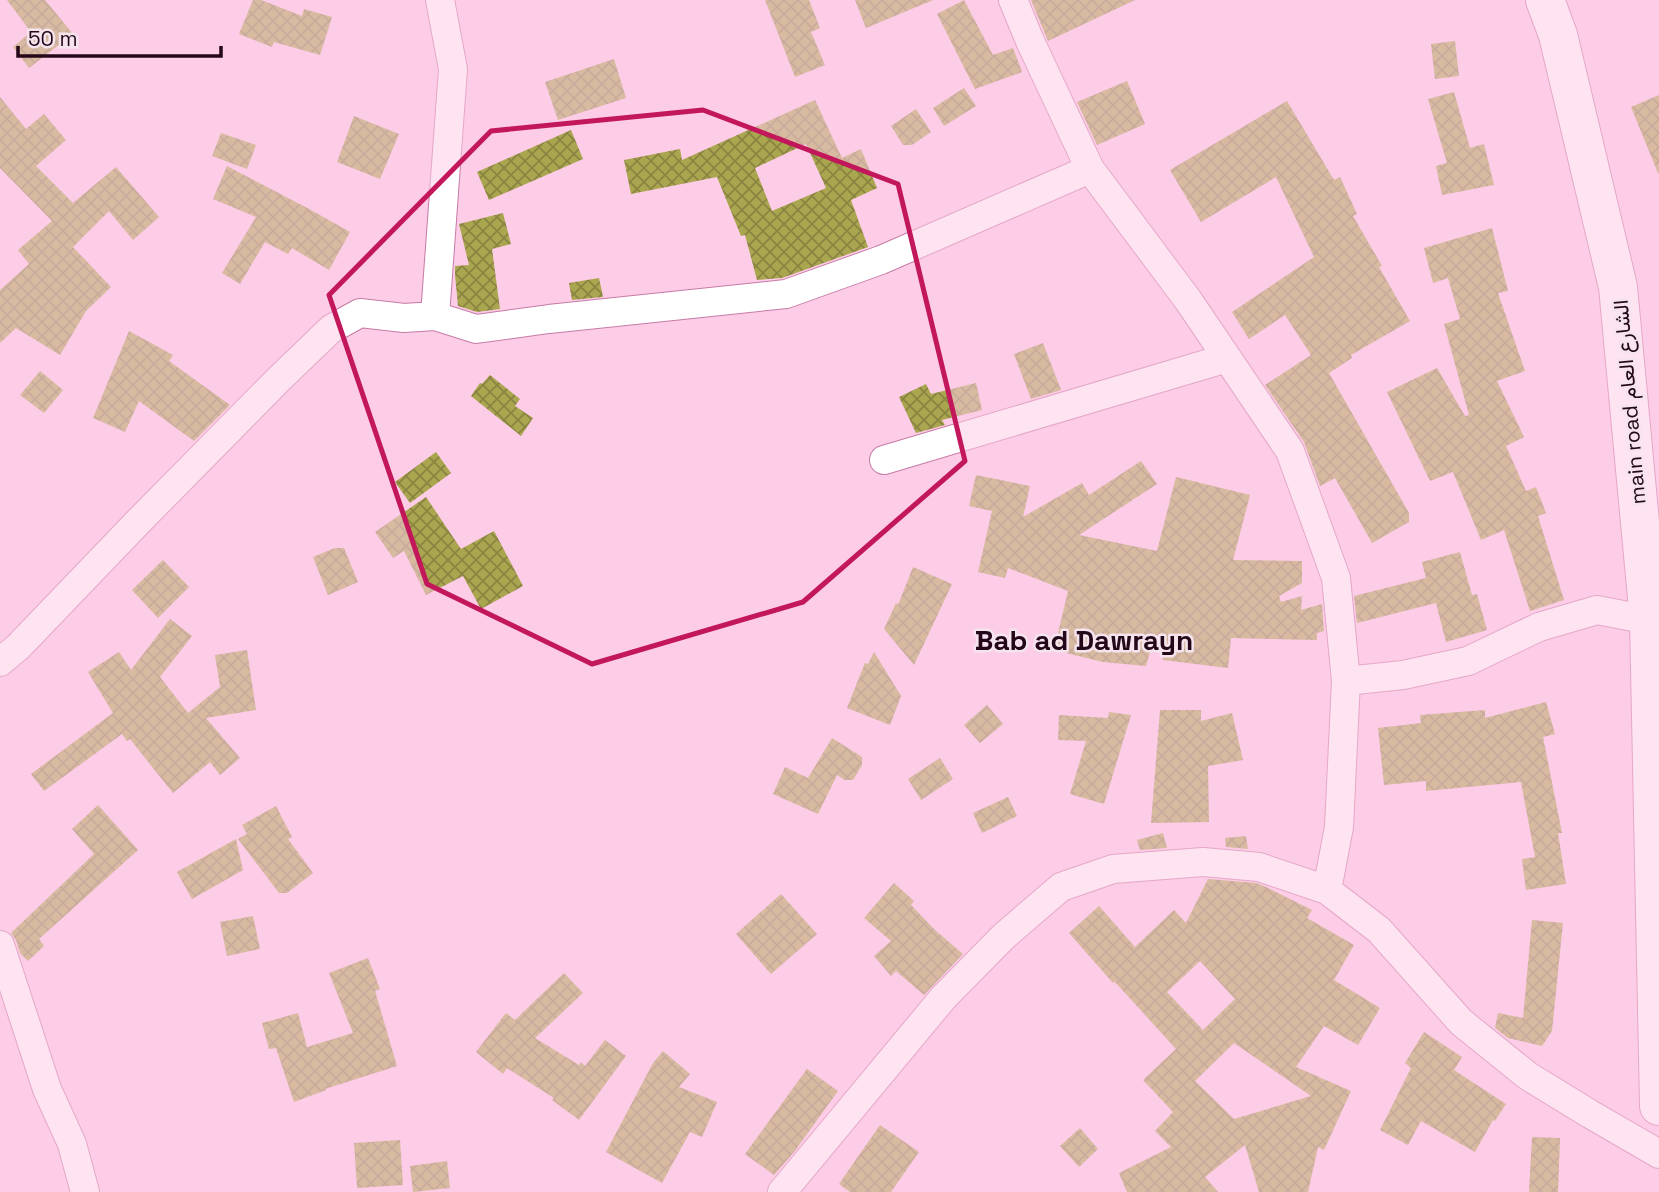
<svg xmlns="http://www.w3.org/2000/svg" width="1659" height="1192" viewBox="0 0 1659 1192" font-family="'Space Grotesk',Vazirmatn,sans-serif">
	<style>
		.building { fill: url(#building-cross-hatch); fill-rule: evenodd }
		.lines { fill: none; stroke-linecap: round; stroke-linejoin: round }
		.minor-casing { stroke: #c77ba6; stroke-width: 30 }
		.primary-casing { stroke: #c77ba6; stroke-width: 40 }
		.minor { stroke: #fff; stroke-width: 28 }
		.primary { stroke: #fff; stroke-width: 38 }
		.marked { fill: none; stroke: #c2185b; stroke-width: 5; stroke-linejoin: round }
		.labels { text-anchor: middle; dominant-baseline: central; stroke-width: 5; stroke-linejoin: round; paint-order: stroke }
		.street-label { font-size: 21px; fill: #240819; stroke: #f5e4ed }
		.district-label { font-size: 28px; font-weight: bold; fill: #240819; stroke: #f5e4ed }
	</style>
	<defs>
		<pattern id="building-cross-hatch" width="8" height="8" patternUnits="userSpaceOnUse" patternTransform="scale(1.75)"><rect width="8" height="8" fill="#aaa54f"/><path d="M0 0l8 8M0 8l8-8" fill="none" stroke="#8a8441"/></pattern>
	</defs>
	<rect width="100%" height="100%" fill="#fdcce6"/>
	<!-- building -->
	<path class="building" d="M7 0H45L73 34 29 68 13 47 31 32Z
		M253 0H261L302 16 304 9 332 17 320 55 274 42 272 47 239 34Z
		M765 0H809L820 28 811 32 825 65 795 77Z
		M855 0H933L866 28Z
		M964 0 993 55 1013 48 1022 72 975 89 937 14Z
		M1031 0H1135L1048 41Z
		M1455 41 1459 76 1435 79 1431 44Z
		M614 59 626 98 558 120 545 82Z
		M1127 81 1145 124 1097 145 1077 102Z
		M964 88 976 106 944 126 933 108Z
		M1454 92 1470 148 1484 144 1494 185 1442 195 1436 166 1447 163 1428 99Z
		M1659 95V173H1658L1631 107Z
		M0 97 26 129 44 114 66 140 36 166 73 203 116 167 159 217 133 240 109 211 73 247 111 287 86 311 60 355 16 328 0 343V290L29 264 18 250 52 221 0 168Z
		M815 100 842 158 861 149 877 188 851 200 868 247 782 278 757 280 745 235 741 236 717 177 631 194 624 160 680 149 682 160ZM806 144 826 188 772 211 755 168Z
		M1287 101 1334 180 1340 177 1357 214 1353 216 1382 266 1379 267 1410 321 1351 355 1352 358 1329 373 1409 513V522L1372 543 1335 478 1320 486 1304 442 1265 385 1311 355 1285 315 1249 339 1232 312 1314 257 1276 177 1201 222 1170 170Z
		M916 109 931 132 912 145H903L891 126Z
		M354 116 399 134 380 179 337 162Z
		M571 130 583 159 489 200 477 172Z
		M221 133 256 145 247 169 212 156Z
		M227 166 311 210 350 232 329 270 292 248 288 254 265 242 240 284 222 273 256 217 213 199Z
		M503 213 511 244 492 249 500 309 477 312 458 306 455 275V266L469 265 459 224Z
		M1492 228 1508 291 1498 293 1525 371 1497 381 1524 437 1506 446 1526 491 1536 487 1546 513 1538 516 1564 600 1530 611 1504 530 1481 540 1453 472 1430 481 1387 392 1437 368 1465 416 1469 415 1444 324 1460 319 1448 278 1433 283 1424 248Z
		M599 278 603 297 572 300 569 283Z
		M129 331 173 355 169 361 230 405 194 441 139 401 125 432 93 418Z
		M1043 343 1061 390 1031 399 1014 354Z
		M40 371 63 390 44 413 20 395Z
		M490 375 520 399 515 406 533 418 521 436 471 396 480 383 482 384Z
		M976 383 982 410 942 420 945 425 916 433 899 397 926 384 931 394Z
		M436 452 451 473 410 503 395 482Z
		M1141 461 1157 484 1079 535 1157 551 1176 477 1250 495 1233 560 1302 561V583L1279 596 1281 602 1302 596 1301 610 1322 604 1324 631 1317 633V640L1231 638 1228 668 1163 660 1165 636 1155 635 1146 666 1103 662 1054 650 1068 591 1008 568 1005 578 978 572 992 511 969 506 976 475 1030 486 1023 517 1082 483 1089 495Z
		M426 497 461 549 494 531 523 586 481 609 463 576 426 595 404 551 393 558 375 532Z
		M335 548H344L358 582 328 595 313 557Z
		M1460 552 1472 595 1477 594 1487 630 1446 642 1436 603 1357 623 1354 596 1426 578 1422 562Z
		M163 560 189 587 158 618 132 590Z
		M913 567 952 584 914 665 884 629 896 603 898 605Z
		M170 619 192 636 160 677 188 713 220 687 215 655 247 650 256 710 206 718 240 758 220 775 210 762 173 793 130 739 127 741 122 734 44 791 31 774 113 713 88 672 119 652 131 670Z
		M874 652 901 696 890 725 847 708 865 663 868 664Z
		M1546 702 1555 734 1543 737 1562 833H1558L1566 884 1526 890 1522 859 1535 857 1521 782 1426 791V781L1384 785 1378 728 1421 723 1420 715 1485 710V718Z
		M987 705 1003 724 980 743 964 725Z
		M1160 710H1201V721L1232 713 1243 760 1208 766 1209 822 1151 823Z
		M1109 712 1131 715 1104 804 1070 794 1086 741 1058 740 1059 715 1108 718Z
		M832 738 862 757V765L853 780H845L837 775 818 814 773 794 785 767 808 778Z
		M940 758 953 779 921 800 908 779Z
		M1008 797 1017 816 982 833 973 813Z
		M98 805 138 850 39 939 44 946 28 961 20 953 16 940 11 933 94 854 72 829Z
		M276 806 292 837 288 839 313 873 287 893H279L238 839 247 834 242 825Z
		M1163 833 1167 848 1140 850 1137 840Z
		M1246 836 1248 849 1226 847 1225 838Z
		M236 839 243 870 192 899 177 872Z
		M1208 879 1256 883 1266 887 1312 910 1307 918 1354 945 1334 980 1380 1008 1358 1045 1324 1026 1296 1067 1351 1091 1324 1150 1318 1147 1308 1192H1259L1245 1145 1205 1177 1218 1192H1127L1119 1173 1171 1147 1155 1131 1173 1112 1143 1080 1176 1049 1115 982 1113 983 1069 933 1099 906 1135 947 1174 910 1186 923ZM1200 961 1235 999 1203 1030 1167 992ZM1234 1043 1288 1080 1311 1096 1234 1119 1195 1081Z
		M894 883 914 901 911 905 935 930 963 954 924 995 896 971 891 976 874 956 891 941 864 918Z
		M781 894 817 934 771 974 736 934Z
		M253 916 260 949 227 956 220 922Z
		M1532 920 1563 923 1552 1031 1542 1046 1508 1038 1495 1028 1498 1013 1523 1018Z
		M368 958 380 989 375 991 397 1066 325 1089 326 1090 294 1102 276 1048 269 1049 262 1023 298 1013 307 1047 353 1033 329 973Z
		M564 973 583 993 535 1038 579 1065 581 1062 585 1066 605 1040 626 1056 579 1120 552 1100 554 1098 507 1068 503 1074 476 1052 506 1013 515 1020Z
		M1424 1032 1462 1057 1454 1070 1506 1104 1495 1121 1493 1120 1475 1152 1421 1121 1408 1145 1380 1130 1411 1068 1405 1063Z
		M663 1051 690 1074 679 1087 717 1102 702 1137 690 1132 662 1183 606 1152 653 1063Z
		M807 1069 838 1091 794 1152 774 1175 745 1154Z
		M880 1125 919 1152 891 1192H850L839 1184Z
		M1080 1128 1098 1149 1079 1167 1060 1146Z
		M1532 1137 1560 1138 1558 1192H1529Z
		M400 1140 403 1185 357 1188 354 1143Z
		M447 1161 450 1188 413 1192 410 1166Z"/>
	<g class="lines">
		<defs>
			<path id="minor" d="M1013 0 1030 41 1090 169 1188 300 1290 451 1336 578 1346 681 1339 827 1327 890
				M435 316 453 69 440 0
				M884 460 1227 358
				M0 662 18 647 136 524 278 380 331 329 360 313 404 318 435 316 476 329 549 319 786 294 881 260 1090 169
				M1346 681 1403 675 1468 661 1539 627 1597 610 1659 622
				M0 945 47 1089 72 1144 85 1192
				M782 1192 943 998 1003 937 1061 887 1113 869 1203 862 1259 867 1327 890 1379 930 1461 1022 1528 1076 1590 1114 1659 1154"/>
			<path id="primary" d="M1545 0 1558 35 1618 287 1649 619 1659 1106"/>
		</defs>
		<!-- minor casing -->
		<use href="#minor" class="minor-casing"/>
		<!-- primary casing -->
		<use href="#primary" class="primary-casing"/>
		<!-- minor -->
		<use href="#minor" class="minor"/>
		<!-- primary -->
		<use href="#primary" class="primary"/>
	</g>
	<!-- marked area -->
	<path d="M0 0H1659V1192H0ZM703 110 898 184 965 461 803 602 592 664 427 584 329 295 491 131Z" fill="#fdcce6" fill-opacity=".55" fill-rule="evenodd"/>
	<path class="marked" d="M703 110 898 184 965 461 803 602 592 664 427 584 329 295 491 131Z"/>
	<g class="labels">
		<!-- street labels -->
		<g class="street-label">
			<text transform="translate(1629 402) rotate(-95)">main road الشارع العام</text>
		</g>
		<!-- district labels -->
		<g class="district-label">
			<text x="1084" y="640">Bab ad Dawrayn</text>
		</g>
	</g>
	<!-- scale -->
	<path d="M18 46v10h203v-10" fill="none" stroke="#240819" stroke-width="3.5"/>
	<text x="28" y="46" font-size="21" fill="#240819" stroke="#f5e4ed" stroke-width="5" paint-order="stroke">50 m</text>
</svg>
